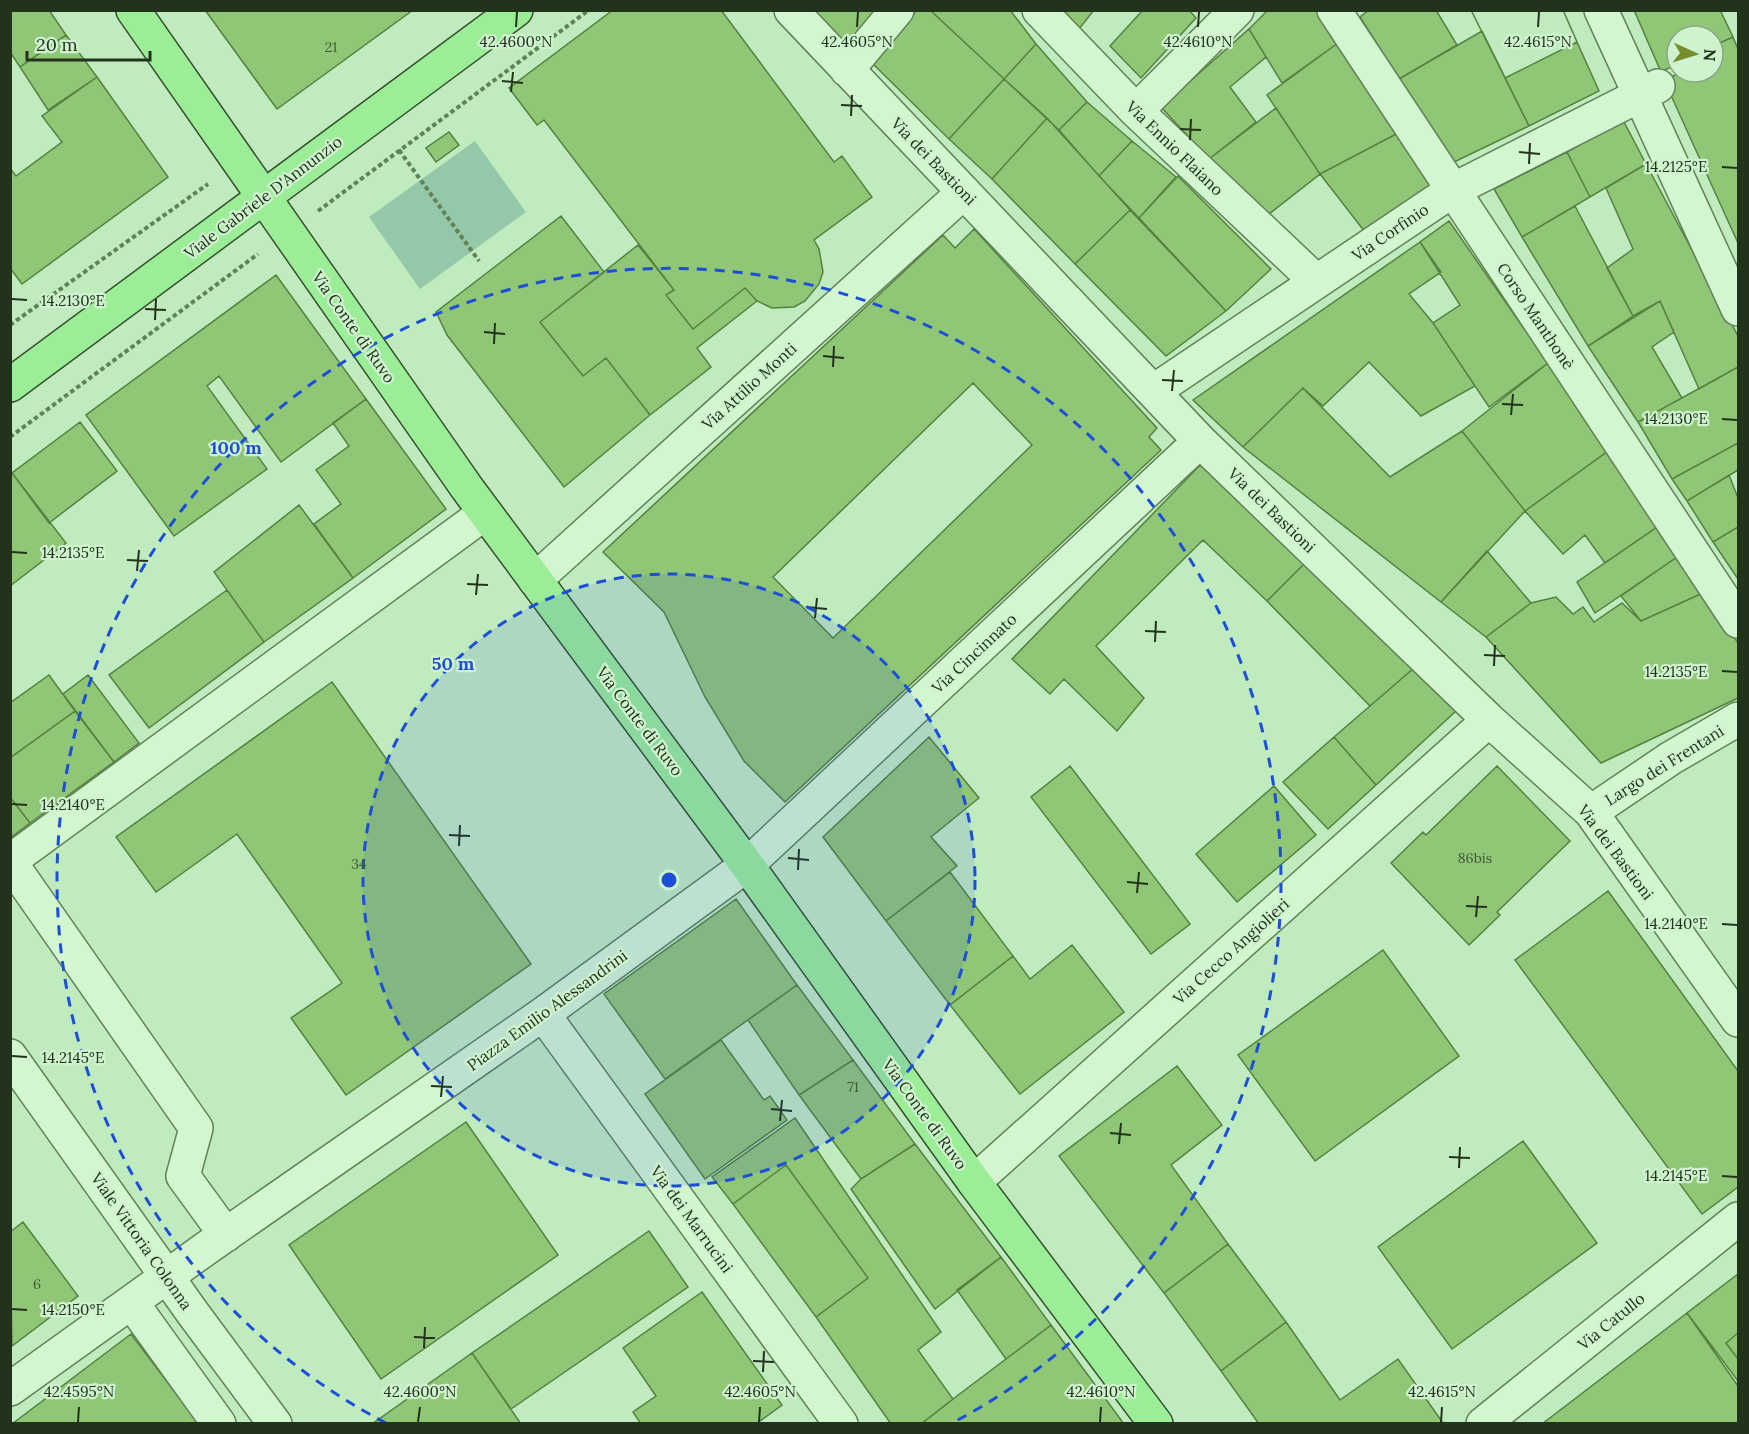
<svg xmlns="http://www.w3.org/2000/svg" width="1749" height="1434" viewBox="0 0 1749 1434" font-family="Lora,serif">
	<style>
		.green { fill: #94c8a8 }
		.building { fill: #90c777; stroke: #558040; stroke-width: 1.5; fill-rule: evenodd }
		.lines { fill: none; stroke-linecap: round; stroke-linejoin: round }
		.minor-casing { stroke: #618258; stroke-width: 36 }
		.major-casing { stroke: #36502d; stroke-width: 36 }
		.path { stroke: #618258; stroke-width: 4; stroke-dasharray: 4.5 3; stroke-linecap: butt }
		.minor { stroke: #d3f6d1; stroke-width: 33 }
		.major { stroke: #9bed98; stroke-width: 33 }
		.ticks { fill: none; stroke: #22331c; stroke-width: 2 }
		.ring { fill: none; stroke: #1d4ed8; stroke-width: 3; stroke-dasharray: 10 8 }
		.labels { text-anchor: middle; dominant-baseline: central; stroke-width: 4.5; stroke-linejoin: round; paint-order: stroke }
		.number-label { font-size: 14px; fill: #3e5833 }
		.street-label { font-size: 16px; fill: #22331c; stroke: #cff3ce }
		.ticks-label { font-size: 15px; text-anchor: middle; fill: #22331c; stroke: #cff3ce; stroke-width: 4.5; stroke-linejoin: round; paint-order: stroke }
		.centre { fill: #1d4ed8; stroke: #cff3ce; stroke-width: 3 }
		.ring-label { font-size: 18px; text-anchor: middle; font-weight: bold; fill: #1d4ed8; stroke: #cff3ce; stroke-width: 4.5; stroke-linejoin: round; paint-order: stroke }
	</style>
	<rect width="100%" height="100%" fill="#c0ebbf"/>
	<!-- green -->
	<path class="green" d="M475 141 526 212 420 289 369 217Z"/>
	<!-- building -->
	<path class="building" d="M10 10H49L66 35 20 67 10 52Z
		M205 10H413L277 109Z
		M613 10H721L834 162 842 156 872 197 814 240 819 249 823 272 819 284 805 301 794 307 772 308 757 301 745 288 693 329 666 295 674 290 544 120 537 125 509 88Z
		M810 10H878L847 46Z
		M917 10H930L1004 79 949 139 872 63Z
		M930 10H1010L1036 44 1004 79Z
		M1055 10H1094L1079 29Z
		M1143 10H1189L1196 18 1141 78 1110 46Z
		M1268 10H1317L1338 43 1282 83 1249 29Z
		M1369 10H1436L1457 45 1399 79 1360 17Z
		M1471 10H1563L1577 42 1505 78Z
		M1471 10H1563L1577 42 1505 78Z
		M1634 10H1720L1733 37 1713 46V36H1677V64L1661 72Z
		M1249 29 1266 57 1230 87 1256 122 1209 159 1161 107Z
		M1482 31 1529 126 1452 163 1399 79Z
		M66 35 97 77 48 110 20 67Z
		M1733 37 1738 49V243L1664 80 1682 72H1713V46Z
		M1577 42 1599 91 1529 126 1505 78Z
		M1338 43 1402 131 1320 174 1267 95Z
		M1036 44 1087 102 1059 130 1004 79Z
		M97 77 168 177 22 284 10 268V168L16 176 62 142 42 116Z
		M1004 79 1047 118 992 179 949 139Z
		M1087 102 1132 141 1099 176 1059 130Z
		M1276 108 1320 174 1269 214 1209 159Z
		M1047 118 1130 210 1075 264 992 179Z
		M1623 120 1646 164 1590 197 1567 152Z
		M1402 131 1438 189 1365 232 1320 174Z
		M449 132 459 145 436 162 426 148Z
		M1132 141 1176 177 1139 218 1099 176Z
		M1567 152 1590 197 1522 237 1494 189Z
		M1646 164 1738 336V367L1699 389 1660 301 1633 316 1607 268 1633 249 1606 188Z
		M1178 176 1271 269 1226 311 1139 218Z
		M1575 206 1633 316 1588 346 1522 237Z
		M1130 210 1226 311 1166 356 1075 264Z
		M561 216 604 272 540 322 583 376 606 358 650 415 564 487 447 335 436 312Z
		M1449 221 1548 363 1489 407 1433 323 1460 305 1420 242Z
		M974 229 1157 428 1149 437 1161 450 785 802 744 761 705 697 664 612 603 552 943 235 955 248ZM973 383 1032 445 833 638 773 577Z
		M1420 242 1441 272 1409 294 1433 323 1475 386 1421 416 1369 362 1323 406 1303 388 1243 447 1193 400Z
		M638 245 674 290 666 295 693 329 745 288 757 301 697 348 711 367 650 415 606 358 583 376 540 322Z
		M276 275 366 399 281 462 219 376 207 386 267 469 174 536 86 415Z
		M1660 301 1674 332 1652 347 1682 398 1638 422 1588 346Z
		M1548 363 1608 451 1525 511 1462 431Z
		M1738 367V443L1672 479 1638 422Z
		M1303 388 1390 477 1462 431 1525 511 1441 602 1243 447Z
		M366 399 446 509 353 578 314 524 341 504 316 470 349 446 333 423Z
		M80 422 117 471 49 523 12 473Z
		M1738 443V470L1687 501 1672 479Z
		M1608 451 1660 525 1605 563 1585 535 1563 554 1525 511Z
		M1206 459 1305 563 1267 601 1203 540 1096 646 1144 698 1117 731 1064 679 1050 694 1012 659Z
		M12 473 66 543 10 586V474Z
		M1729 475 1738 498V527L1713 542 1687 501Z
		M299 505 353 578 264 642 214 572Z
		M1660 525 1680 555 1595 613 1577 582Z
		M1738 527V579L1713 542Z
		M1487 551 1531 603 1486 637 1441 602Z
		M1680 555 1705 592 1641 621 1621 596Z
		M1305 563 1414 668 1370 706 1267 601Z
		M227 590 264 642 149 728 109 675Z
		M1705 592 1738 643V698L1601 763 1486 637 1531 603 1556 597 1573 614 1583 607 1594 622 1622 603 1641 621Z
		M1414 668 1456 711 1376 785 1334 737Z
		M49 675 75 711 10 758V703Z
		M88 675 139 743 114 762 63 694Z
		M332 682 531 964 346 1095 291 1018 342 983 237 834 156 892 116 837Z
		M75 711 114 762 30 823 10 797V758Z
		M929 737 979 798 931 837 957 866 886 921 823 837Z
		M1334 737 1376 785 1328 829 1283 782Z
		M1070 766 1190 924 1151 954 1031 797Z
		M1497 766 1570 841 1497 912 1500 915 1469 945 1391 863 1423 832 1426 835Z
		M1274 786 1316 835 1237 902 1196 854Z
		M10 797 30 823 10 838Z
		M950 872 1013 956 950 1005 886 921Z
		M1608 891 1738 1071V1187L1702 1214 1515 960Z
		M736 899 797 985 665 1079 604 994Z
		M1072 945 1124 1012 1020 1094 950 1005 1013 956 1030 979Z
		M1383 950 1459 1056 1315 1161 1238 1055Z
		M797 985 853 1060 799 1095 748 1020Z
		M721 1040 764 1100 770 1096 787 1120 705 1179 645 1094Z
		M853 1060 915 1144 861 1179 799 1095Z
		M1177 1066 1222 1125 1171 1165 1228 1244 1164 1293 1059 1156Z
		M795 1118 941 1332 918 1350 953 1399 921 1424H891L816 1317 868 1278 786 1165 733 1204 712 1177Z
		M466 1122 558 1255 381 1379 289 1245Z
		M1523 1141 1597 1243 1452 1349 1378 1247Z
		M915 1144 1001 1257 935 1309 851 1189 861 1179Z
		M786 1165 868 1278 816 1317 733 1204Z
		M23 1222 78 1296 12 1346 10 1232Z
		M649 1231 688 1287 511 1409 472 1353Z
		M1228 1244 1286 1322 1221 1371 1164 1293Z
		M1001 1257 1051 1325 1006 1359 957 1290Z
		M1738 1274V1333L1726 1343 1738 1359V1381L1687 1313Z
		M702 1292 782 1405 756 1424H641L633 1412 656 1396 623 1348Z
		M1687 1313 1738 1386V1424H1542Z
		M1286 1322 1340 1400 1398 1359 1443 1423 1259 1424 1221 1371Z
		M1051 1325 1124 1424H921L953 1399Z
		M1738 1333V1359L1726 1343Z
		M131 1334 199 1424H12Z
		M472 1353 521 1424H372Z"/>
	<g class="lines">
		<defs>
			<path id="minor" d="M791 10 1200 441 1489 720 1591 812 1738 1020
				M1039 10 1136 111 1316 281
				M1334 10 1738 621
				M1601 10 1738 309
				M847 70 897 10
				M1136 111 1237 10
				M1154 391 1453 190 1658 86
				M535 580 964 192
				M1591 812 1671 758 1738 719
				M10 861 485 513
				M10 862 196 1128 183 1176 226 1235
				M543 1014 841 1424
				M10 1056 192 1312 275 1424
				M974 1182 1489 720
				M132 1303 219 1424
				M10 1389 208 1247 543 1014 747 865 1200 441
				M1483 1424 1738 1219"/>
			<path id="major" d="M133 10 467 488 747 865 974 1182 1156 1424
				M10 385 516 10"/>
		</defs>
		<!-- minor casing -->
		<use href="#minor" class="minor-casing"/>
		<!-- major casing -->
		<use href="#major" class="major-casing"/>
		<!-- path -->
		<path class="path" d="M399 150 479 261
			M318 211 589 10
			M10 325 208 184
			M10 437 258 254"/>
		<!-- minor -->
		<use href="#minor" class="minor"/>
		<!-- major -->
		<use href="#major" class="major"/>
	</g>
	<!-- ticks -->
	<path class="ticks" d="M516 27 517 12M857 27 858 12M1198 27 1199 12M1538 27 1539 12M502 81 523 83M511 92 513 72M841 105 862 106M851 116 852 95M1180 129 1201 130M1190 140 1191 119M1519 152 1540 154M1529 164 1530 143M1722 167 1737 168M12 299 27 300M145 309 166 310M155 320 156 299M484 332 505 334M494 344 495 323M823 356 844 358M833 367 834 346M1162 380 1183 381M1172 391 1174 370M1502 404 1523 405M1511 415 1513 394M1722 419 1737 420M12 552 27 553M127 560 148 561M137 571 139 550M467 584 488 585M476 595 478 574M806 607 827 609M815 618 817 598M1145 631 1166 632M1155 642 1156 621M1484 655 1505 656M1494 666 1495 645M1722 671 1737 672M12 804 27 805M449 835 470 836M459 846 460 825M788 858 809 860M798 870 799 849M1127 882 1148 884M1137 893 1139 872M1466 906 1487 907M1476 917 1478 896M1722 924 1737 925M12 1056 27 1057M431 1086 452 1087M441 1097 443 1076M771 1109 792 1111M780 1121 782 1100M1110 1133 1131 1135M1119 1144 1121 1123M1449 1157 1470 1158M1459 1168 1460 1147M1722 1176 1737 1177M12 1309 27 1310M414 1337 435 1338M424 1348 425 1327M753 1361 774 1362M763 1372 764 1351M78 1422 79 1407M418 1422 420 1407M759 1422 760 1407M1100 1422 1101 1407M1441 1422 1442 1407"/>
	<!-- distance rings -->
	<circle cx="669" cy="880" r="306" fill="#1d4ed8" fill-opacity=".12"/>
	<g class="ring">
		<circle cx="669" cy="880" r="306"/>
		<path d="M386 1423A612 612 0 1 1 952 1423"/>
	</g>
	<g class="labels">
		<!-- number labels -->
		<g class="number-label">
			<text x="331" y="47">21</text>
			<text x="1475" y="858">86bis</text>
			<text x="359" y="864">34</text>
			<text x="853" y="1087">71</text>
			<text x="37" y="1284">6</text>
		</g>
		<!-- street labels -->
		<g class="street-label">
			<text transform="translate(1175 148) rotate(44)">Via Ennio Flaiano</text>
			<text transform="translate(934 161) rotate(46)">Via dei Bastioni</text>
			<text transform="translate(263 197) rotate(-37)">Viale Gabriele D'Annunzio</text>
			<text transform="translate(1390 232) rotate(-34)">Via Corfinio</text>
			<text transform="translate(1536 316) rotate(56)">Corso Manthonè</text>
			<text transform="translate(354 327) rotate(55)">Via Conte di Ruvo</text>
			<text transform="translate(749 386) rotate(-42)">Via Attilio Monti</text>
			<text transform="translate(1272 510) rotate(44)">Via dei Bastioni</text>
			<text transform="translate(974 653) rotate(-43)">Via Cincinnato</text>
			<text transform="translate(640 721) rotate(53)">Via Conte di Ruvo</text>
			<text transform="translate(1664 765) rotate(-32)">Largo dei Frentani</text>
			<text transform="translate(1616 852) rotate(53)">Via dei Bastioni</text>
			<text transform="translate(1231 951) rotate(-42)">Via Cecco Angiolieri</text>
			<text transform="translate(547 1010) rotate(-36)">Piazza Emilio Alessandrini</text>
			<text transform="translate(925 1114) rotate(54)">Via Conte di Ruvo</text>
			<text transform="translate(692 1219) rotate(54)">Via dei Marrucini</text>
			<text transform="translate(142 1241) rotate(55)">Viale Vittoria Colonna</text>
			<text transform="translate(1611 1321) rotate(-39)">Via Catullo</text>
		</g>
	</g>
	<g class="ticks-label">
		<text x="516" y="47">42.4600°N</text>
		<text x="857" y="47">42.4605°N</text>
		<text x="1198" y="47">42.4610°N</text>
		<text x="1538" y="47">42.4615°N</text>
		<text x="1676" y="172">14.2125°E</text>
		<text x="73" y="306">14.2130°E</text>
		<text x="1676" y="424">14.2130°E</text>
		<text x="73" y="558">14.2135°E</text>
		<text x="1676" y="677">14.2135°E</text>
		<text x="73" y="810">14.2140°E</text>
		<text x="1676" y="929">14.2140°E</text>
		<text x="73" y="1063">14.2145°E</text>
		<text x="1676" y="1181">14.2145°E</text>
		<text x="73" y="1315">14.2150°E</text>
		<text x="79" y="1397">42.4595°N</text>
		<text x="420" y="1397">42.4600°N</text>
		<text x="760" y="1397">42.4605°N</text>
		<text x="1101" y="1397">42.4610°N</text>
		<text x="1442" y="1397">42.4615°N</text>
	</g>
	<circle cx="669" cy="880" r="9" class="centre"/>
	<g class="ring-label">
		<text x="236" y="454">100 m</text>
		<text x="453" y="670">50 m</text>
	</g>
	<!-- border -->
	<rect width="1749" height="1434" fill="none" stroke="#22331c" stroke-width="24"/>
	<!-- north arrow -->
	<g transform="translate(1695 54) rotate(94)"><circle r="28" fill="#cff3ce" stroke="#8aa687" stroke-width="1.5"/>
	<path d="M0-4.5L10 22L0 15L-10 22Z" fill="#758e2c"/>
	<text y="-9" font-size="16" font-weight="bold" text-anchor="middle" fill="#22331c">N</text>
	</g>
	<!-- scale -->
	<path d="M27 51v9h123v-9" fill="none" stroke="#22331c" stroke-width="3"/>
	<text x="36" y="51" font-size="18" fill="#22331c" stroke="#cff3ce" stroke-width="4.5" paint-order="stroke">20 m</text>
</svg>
